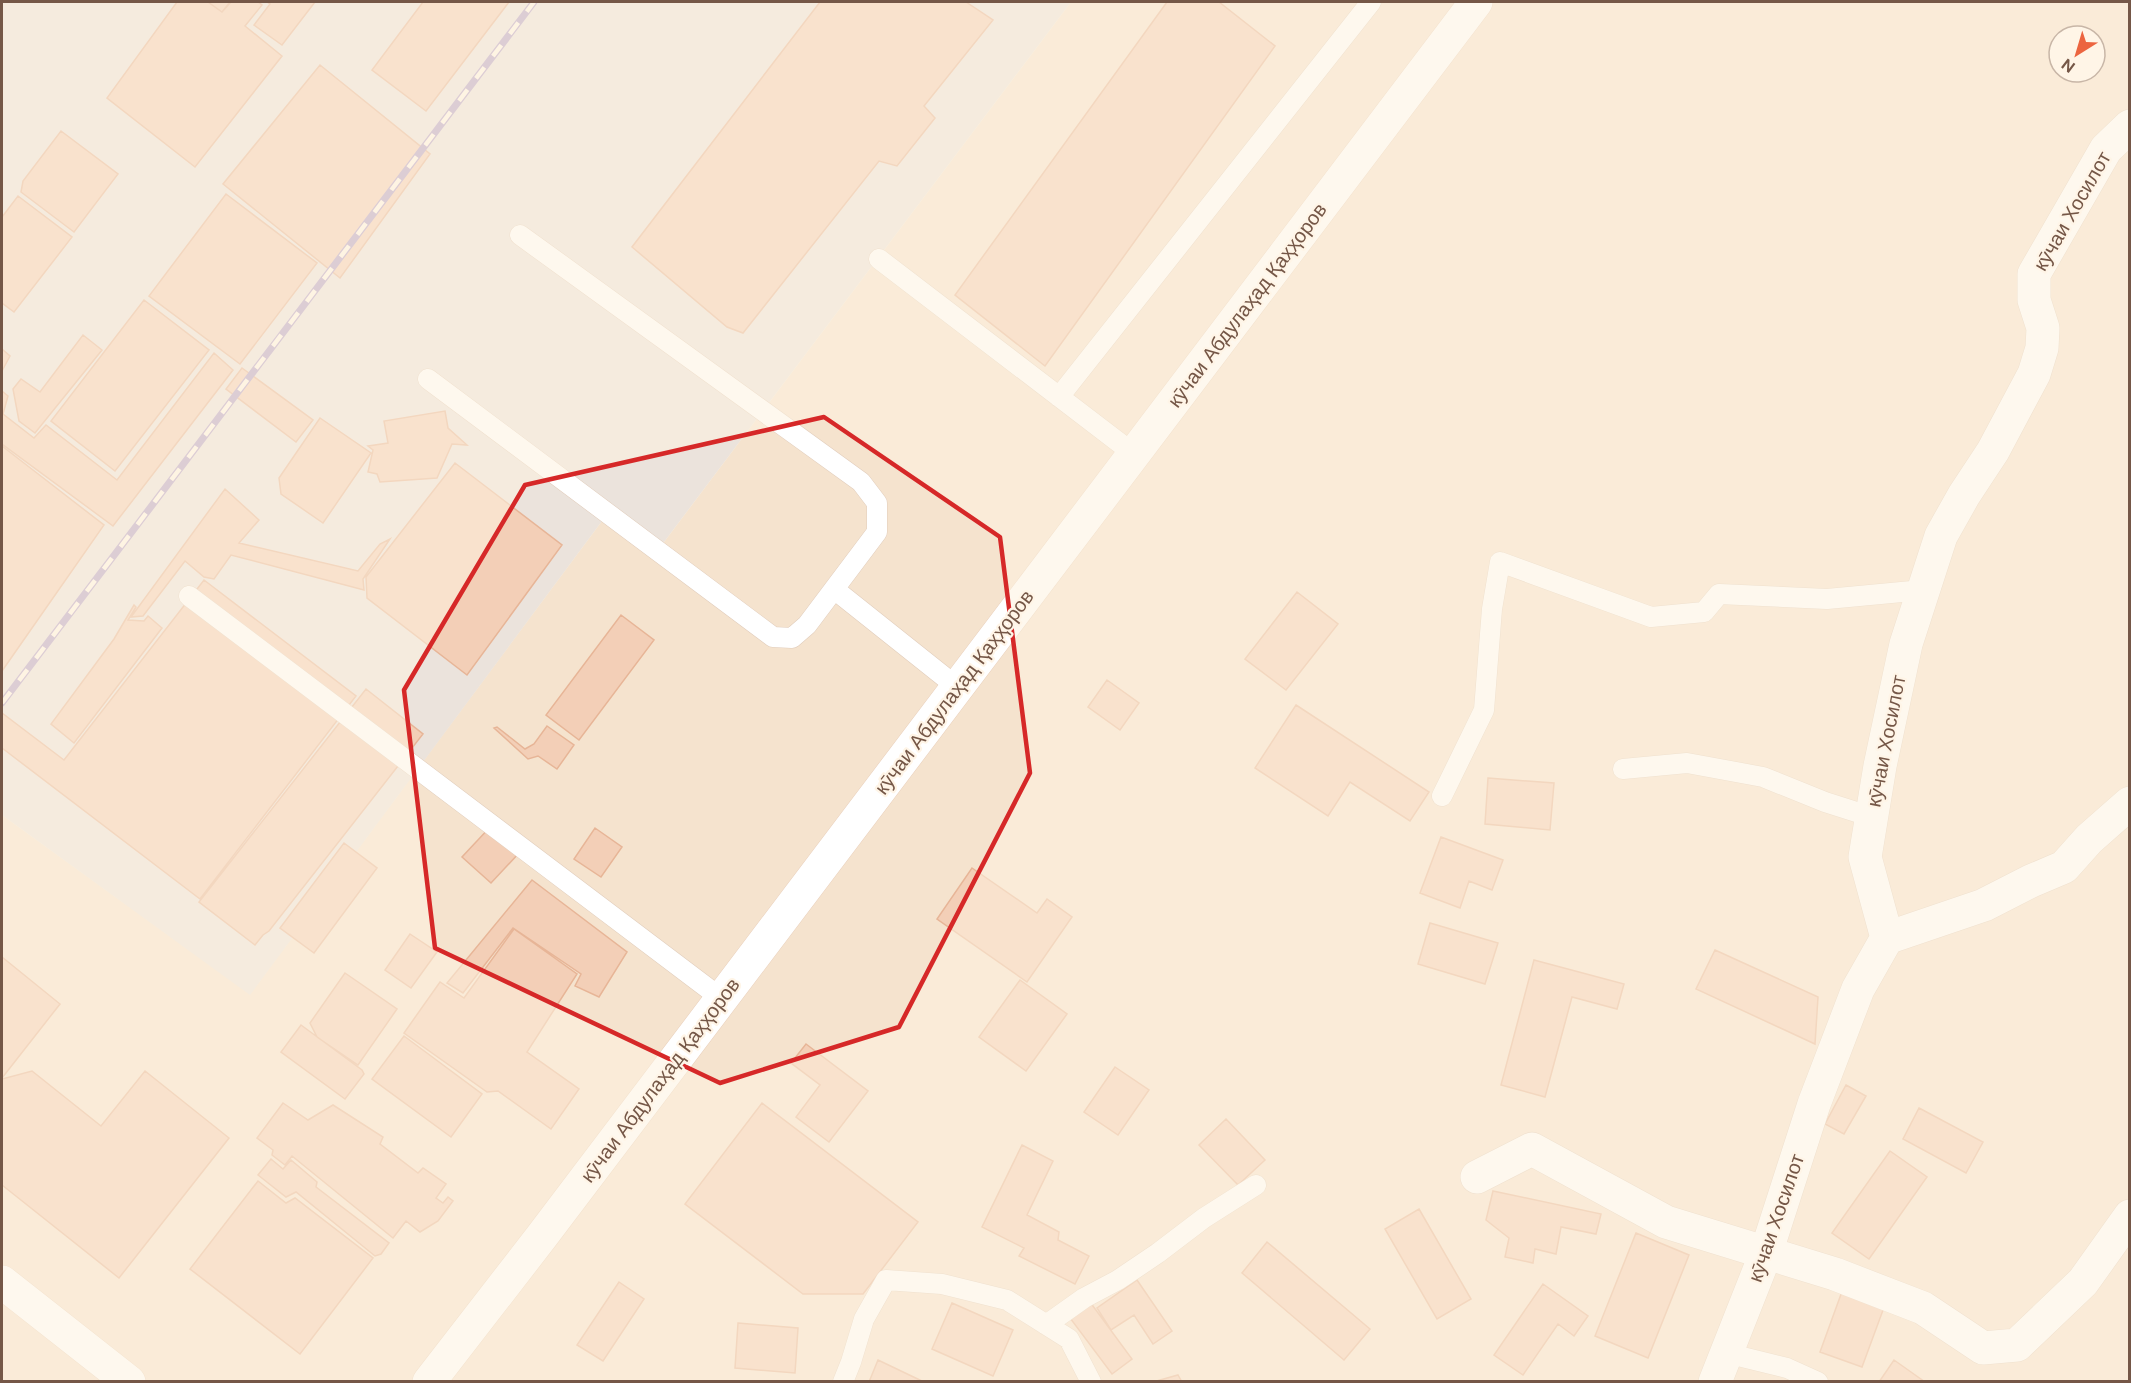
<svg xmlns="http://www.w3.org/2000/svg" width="2131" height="1383" viewBox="0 0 2131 1383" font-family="'DM Sans',sans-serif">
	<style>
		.residential { fill: #f5e3ce; fill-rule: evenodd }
		.industrial { fill: #ebe3dc }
		.building { fill: #f3cfb7; stroke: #e7b597; stroke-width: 1.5 }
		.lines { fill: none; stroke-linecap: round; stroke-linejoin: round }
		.lane-casing { stroke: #e1cdbc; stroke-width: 21 }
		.street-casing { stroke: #e1cdbc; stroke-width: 34 }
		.secondary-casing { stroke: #e9d0bc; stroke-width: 34 }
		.lane { stroke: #fff; stroke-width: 20 }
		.street { stroke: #fff; stroke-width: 33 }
		.secondary { stroke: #fff; stroke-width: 33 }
		.rail-casing { stroke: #b49fc6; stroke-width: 7 }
		.rail { stroke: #fff5e7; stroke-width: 4.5; stroke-dasharray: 14; stroke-linecap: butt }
		.marked { fill: none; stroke: #d62828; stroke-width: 4.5; stroke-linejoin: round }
		.labels { text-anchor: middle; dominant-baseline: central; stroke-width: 4.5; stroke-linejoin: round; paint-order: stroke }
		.street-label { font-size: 20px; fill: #755747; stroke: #fff5e7 }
	</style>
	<rect width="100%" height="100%" fill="#fdf2e0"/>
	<!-- residential -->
	<path class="residential" d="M1071 2H2129V1381H2V815L250 994 605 517 655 554ZM2059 36H2095V72H2059Z"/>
	<!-- industrial -->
	<path class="industrial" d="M2 2H1071L655 554 605 517 250 995 2 815Z"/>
	<!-- building -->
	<path class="building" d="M177 2H208L222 12 231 2H258L262 5 245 26 282 56 195 167 107 98Z
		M208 2H230L222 12Z
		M267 2H315L282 45 254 25 270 4Z
		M423 2H509L426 111 372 70Z
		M820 2H966L993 20 924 106 935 118 897 166 879 161 743 333 727 327 632 247Z
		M1167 2H1219L1275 46 1045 366 955 295Z
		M320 65 430 154 340 278 223 184Z
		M61 131 118 174 74 232 21 192 23 181Z
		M226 194 317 263 240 364 149 296Z
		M18 196 72 237 14 312 2 303V217Z
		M144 300 209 350 115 471 51 421Z
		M83 335 102 350 35 433 19 421 13 389 21 379 40 392Z
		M2 349 10 356 2 371Z
		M214 353 233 370 113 526 2 444V391L8 396 3 414 34 438 46 425 117 480Z
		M242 368 313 420 296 442 226 389Z
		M445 411 448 428 467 445 452 444 437 478 380 482 377 474 368 472 373 450 368 446 388 443 384 421Z
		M320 418 371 453 323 523 281 494 279 478Z
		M2 446 104 525 2 671Z
		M455 463 562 545 467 675 367 598 366 577Z
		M225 489 259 520 239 543 358 571 380 544 390 539 363 579 364 590 231 555 214 579 204 577 185 561 143 616 131 617Z
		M204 580 356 696 200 899 2 748V713L64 760Z
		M1297 592 1338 624 1286 690 1245 659Z
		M134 605 136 607 128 620 144 621 148 616 162 628 74 743 51 724 114 639Z
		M621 615 654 640 579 740 546 715Z
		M1107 680 1139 703 1120 730 1088 707Z
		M366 689 423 734 269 931 263 935 255 945 199 902Z
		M1296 705 1429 792 1410 821 1350 782 1328 816 1255 768Z
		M547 726 574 745 557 769 538 756 528 759 494 728 497 727 525 749 534 744Z
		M1488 778 1554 783 1550 830 1485 824Z
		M491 826 520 852 491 883 462 857Z
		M595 828 622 847 601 877 574 859Z
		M1441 837 1503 860 1492 890 1469 881 1460 908 1420 893Z
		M344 843 377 868 314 953 280 928Z
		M972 868 1037 913 1047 899 1072 917 1027 982 937 919Z
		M532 880 627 952 599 997 575 986 581 974 513 928 463 993 447 983Z
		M1430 923 1498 943 1485 984 1418 964Z
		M514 929 577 974 527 1052 579 1089 551 1129 498 1091 487 1092 404 1033 440 982 464 998Z
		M410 934 437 952 411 988 385 970Z
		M1715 950 1818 997 1815 1044 1696 989Z
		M2 957 60 1004 2 1078Z
		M1534 960 1624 984 1617 1009 1572 997 1545 1097 1501 1085Z
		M345 973 397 1009 358 1065 317 1037 310 1023Z
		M1020 980 1067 1014 1026 1071 979 1037Z
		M301 1025 362 1070 364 1074 345 1099 281 1052Z
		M404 1036 482 1094 451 1137 372 1079Z
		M806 1044 868 1091 829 1142 796 1117 820 1085 791 1063Z
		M1115 1067 1149 1090 1118 1135 1084 1112Z
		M32 1071 101 1126 145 1071 229 1138 119 1278 2 1185V1079Z
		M1846 1085 1866 1096 1844 1134 1825 1124Z
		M283 1103 308 1120 333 1105 383 1137 380 1144 418 1173 423 1168 446 1184 436 1198 443 1203 448 1197 453 1201 438 1221 420 1232 406 1221 393 1238 292 1156 285 1165 272 1155 273 1150 257 1138Z
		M762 1103 918 1222 863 1294H803L685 1204Z
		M1919 1108 1983 1142 1966 1173 1903 1139Z
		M1226 1119 1265 1160 1238 1185 1199 1145Z
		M1022 1145 1053 1161 1027 1215 1059 1232 1058 1240 1089 1256 1075 1284 1019 1256 1024 1248 982 1227Z
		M1890 1151 1927 1177 1869 1259 1832 1233Z
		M271 1159 283 1169 291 1160 317 1182 316 1187 389 1243 381 1254 375 1256 296 1192 286 1197 258 1175Z
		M258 1181 286 1203 295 1198 373 1258 300 1354 190 1269Z
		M1493 1191 1601 1214 1596 1234 1561 1227 1556 1254 1535 1249 1533 1263 1505 1257 1509 1238 1486 1220Z
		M1419 1209 1471 1299 1437 1319 1385 1229Z
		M1636 1233 1689 1255 1648 1358 1595 1336Z
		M1267 1242 1370 1329 1344 1360 1242 1273Z
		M1137 1280 1172 1331 1153 1344 1134 1315 1111 1330 1097 1308Z
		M619 1282 644 1299 603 1361 577 1345Z
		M1543 1284 1588 1316 1574 1336 1558 1324 1523 1375 1494 1355Z
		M1844 1286 1886 1302 1862 1367 1820 1352Z
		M1090 1302 1132 1359 1112 1374 1070 1318Z
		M952 1303 1013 1330 993 1376 932 1349Z
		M738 1323 798 1328 795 1373 735 1368Z
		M878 1360 924 1382H869Z
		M1894 1360 1925 1382H1879Z
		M1178 1375 1182 1382H1153Z"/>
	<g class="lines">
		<defs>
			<path id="lane" d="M879 259 1134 454
				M428 379 773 637 792 638 807 625 877 532V503L861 482 520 235
				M1059 397 1371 2
				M834 589 957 687
				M189 596 722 999
				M1623 769 1687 763 1763 777 1825 802 1872 817
				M1442 796 1484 710 1492 609 1500 562 1651 617 1704 612 1719 594 1827 599 1923 590
				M1046 1325 1084 1298 1118 1280 1158 1253 1204 1218 1256 1185
				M1726 1353 1787 1368 1818 1382
				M843 1382 851 1362 864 1319 886 1280 942 1284 1007 1300 1069 1339 1091 1382"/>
			<path id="street" d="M1887 938 1984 905 2031 881 2064 867 2089 839 2130 803
				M1477 1177 1532 1149 1666 1222 1835 1274 1923 1308 1983 1348 2017 1345 2083 1282 2130 1216
				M1715 1382 1766 1253 1814 1104 1858 989 1887 938 1865 857 1880 766 1906 644 1941 536 1964 495 1993 451 2034 374 2042 348 2043 328 2034 300V274L2106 149 2130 126"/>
			<path id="secondary" d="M2 1282 129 1382
				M429 1382 542 1236 1476 2"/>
		</defs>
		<!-- lane casing -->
		<use href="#lane" class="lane-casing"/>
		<!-- street casing -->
		<use href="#street" class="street-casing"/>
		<!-- secondary casing -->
		<use href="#secondary" class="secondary-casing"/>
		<!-- lane -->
		<use href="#lane" class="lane"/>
		<!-- street -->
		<use href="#street" class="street"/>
		<!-- secondary -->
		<use href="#secondary" class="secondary"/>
		<defs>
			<path id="rail" d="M2 703 534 2"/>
		</defs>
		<!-- rail casing -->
		<use href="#rail" class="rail-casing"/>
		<!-- rail -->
		<use href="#rail" class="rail"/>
	</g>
	<!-- marked area -->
	<path d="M0 0H2131V1383H0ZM824 417 1000 537 1030 773 899 1027 720 1083 435 948 404 690 525 485Z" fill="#fdf2e0" fill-opacity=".55" fill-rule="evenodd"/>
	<path class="marked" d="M824 417 1000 537 1030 773 899 1027 720 1083 435 948 404 690 525 485Z"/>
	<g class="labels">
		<!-- street labels -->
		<g class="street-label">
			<text transform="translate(2072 211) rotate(-60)">кӯчаи Хосилот</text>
			<text transform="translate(1247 305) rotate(-53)">кӯчаи Абдулаҳад Қаҳҳоров</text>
			<text transform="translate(954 692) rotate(-53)">кӯчаи Абдулаҳад Қаҳҳоров</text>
			<text transform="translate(1886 741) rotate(-79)">кӯчаи Хосилот</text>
			<text transform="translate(660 1080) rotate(-53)">кӯчаи Абдулаҳад Қаҳҳоров</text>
			<text transform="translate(1776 1218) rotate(-71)">кӯчаи Хосилот</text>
		</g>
	</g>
	<!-- border -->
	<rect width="2131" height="1383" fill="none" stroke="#755747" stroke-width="6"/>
	<!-- north arrow -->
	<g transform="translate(2077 54) rotate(217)"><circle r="28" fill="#fff5e7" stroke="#c8b6a7" stroke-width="1.5"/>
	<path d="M0-4.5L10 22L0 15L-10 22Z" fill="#ec6540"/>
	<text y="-9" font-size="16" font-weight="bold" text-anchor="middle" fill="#755747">N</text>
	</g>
</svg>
